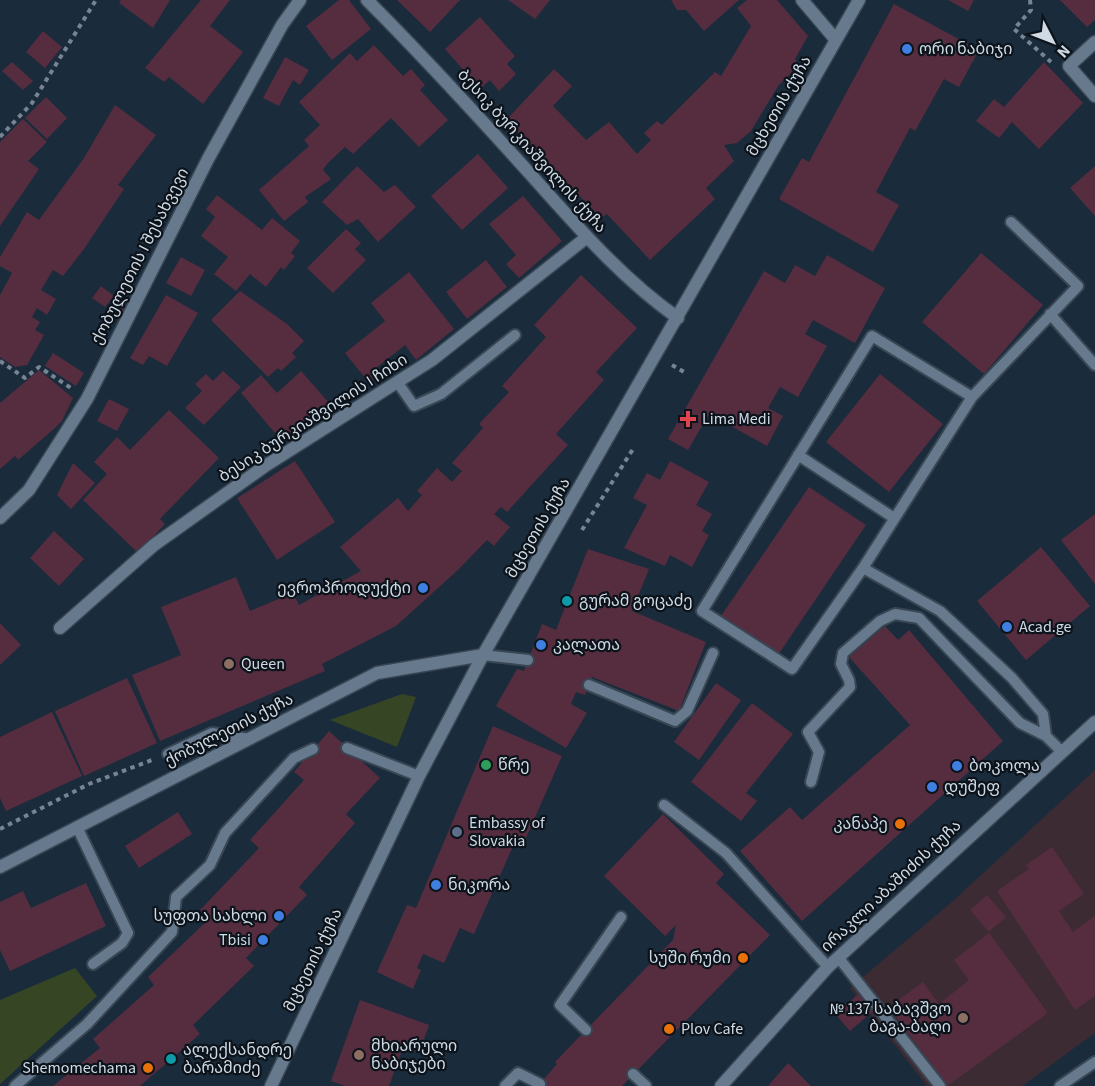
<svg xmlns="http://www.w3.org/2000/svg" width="1095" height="1086" viewBox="0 0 1095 1086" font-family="'Source Sans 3','Noto Sans Georgian',sans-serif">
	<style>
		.education { fill: #3d2b33 }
		.green { fill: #364625 }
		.building { fill: #552d3f }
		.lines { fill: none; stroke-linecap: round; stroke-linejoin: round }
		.service-casing { stroke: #394755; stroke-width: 14 }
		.minor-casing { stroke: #394755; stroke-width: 15 }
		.tertiary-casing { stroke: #394755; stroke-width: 15 }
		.path { stroke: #778593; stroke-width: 4; stroke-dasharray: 4.5 4.5; stroke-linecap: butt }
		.service { stroke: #677a8d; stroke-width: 10 }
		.minor { stroke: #677a8d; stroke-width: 12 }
		.tertiary { stroke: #677a8d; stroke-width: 12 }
		.shop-dot { fill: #3f7fe0; stroke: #0c131a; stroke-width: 2 }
		.health-dot { fill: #e0444e; stroke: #0c131a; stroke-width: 2 }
		.culture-dot { fill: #0f9aa8; stroke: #0c131a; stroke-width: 2 }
		.education-dot { fill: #8d6e63; stroke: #0c131a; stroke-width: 2 }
		.leisure-dot { fill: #2e9e5b; stroke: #0c131a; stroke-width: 2 }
		.food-dot { fill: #e8710a; stroke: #0c131a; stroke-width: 2 }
		.service-dot { fill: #5c6f8a; stroke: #0c131a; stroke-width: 2 }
		.labels { text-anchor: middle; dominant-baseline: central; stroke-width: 4.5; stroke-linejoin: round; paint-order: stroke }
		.poi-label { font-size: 16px; fill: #cfdae5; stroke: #0c131a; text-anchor: start }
		.street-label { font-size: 16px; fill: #cfdae5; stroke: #0c131a }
	</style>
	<rect width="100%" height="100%" fill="#1a2b3b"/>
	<!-- education -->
	<path class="education" d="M1095 770V1033L1022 1086H927L850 988 953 901Z"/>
	<!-- green -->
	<path class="green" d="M402 694 416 697 397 747 330 720Z
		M75 968 97 996 0 1084V1000Z"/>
	<!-- building -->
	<path class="building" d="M121 0H170L153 28 119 3Z
		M201 0H230L210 26 243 52 203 104 169 77 164 82 145 68Z
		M339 0H349L371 29 332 60 306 26Z
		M397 0H460L430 32Z
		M508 0H550L535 19Z
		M671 0H739L704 31 686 10H677Z
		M747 0H777L808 36 795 59 799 65 778 86 751 131 737 143 724 145 734 161 706 188 715 199 650 260 607 214 601 218 506 120 554 69 572 86 553 106 586 140 609 122 637 154 651 140 644 133 657 121 662 125 715 72 721 76 751 26 737 8Z
		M948 0H974L968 11Z
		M1060 0H1095V20L1087 27Z
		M894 4 979 50 959 87 944 79 915 131 910 128 876 192 899 205 873 252 779 199 802 158 809 162Z
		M480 17 515 56 507 64 516 74 499 91 490 80 480 89 445 49Z
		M43 31 62 47 45 68 26 52Z
		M374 45 403 76 411 69 425 85 420 90 448 120 419 147 391 118 353 154 345 147 327 164 323 170 331 179 305 197 308 202 284 221 259 190 309 146 304 140 320 125 299 102 350 53 357 61Z
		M285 57 309 70 300 85 293 80 279 106 263 98Z
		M12 62 33 81 23 90 2 71Z
		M1044 62 1083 103 1039 149 1012 122 999 138 976 121 994 99 1004 107Z
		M46 97 67 118 47 139 25 118Z
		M115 105 156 135 118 185 124 189 84 249 63 276 53 270 41 290 56 299 47 315 37 308 32 317 40 322 35 330 44 335 27 365 15 367 0 357V295L12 273 0 266V257L27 212 39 220 84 158Z
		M23 119 47 142 28 161 39 169 0 226V142Z
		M478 154 508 188 462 230 431 196Z
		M357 166 384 192 395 185 416 207 378 242 358 219 347 225 322 202Z
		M1095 166V216L1070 188Z
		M217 195 262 230 272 218 300 241 291 253 295 256 284 270 281 267 266 287 250 274 236 291 214 274 228 257 201 236 215 217 206 209Z
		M523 196 562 241 519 278 506 264 516 255 489 224Z
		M346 229 361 243 355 249 366 260 333 293 307 268Z
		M981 253 1043 305 984 374 922 322Z
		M827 255 885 288 855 343 813 320 805 334 827 346 798 397 780 387 768 408 783 416 767 446 709 414 688 450 668 439 764 271 785 283 795 265 815 276Z
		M181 257 205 270 191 296 166 283Z
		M486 260 507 287 467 319 446 292Z
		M409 272 454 329 416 360 405 345 376 368 381 374 369 383 345 353 385 321 371 303Z
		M581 275 637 328 596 372 604 380 556 434 568 445 507 512 501 507 494 514 510 527 494 546 487 540 458 570 396 626 322 664 325 671 160 741 132 675 181 655 161 607 236 577 250 611 293 593 299 605 361 571 340 547 398 498 408 511 422 495 417 491 437 468 452 482 462 471 452 463 483 428 479 424 509 392 502 386 546 337 534 325Z
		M101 286 114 296 105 307 92 298Z
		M240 291 287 324 304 341 292 353 296 357 281 371 278 368 268 377 211 320Z
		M166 295 198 313 167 366 149 356 143 365 130 358Z
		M116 296 127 302 119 318 108 313Z
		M53 353 84 373 76 386 45 366Z
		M39 370 73 398 62 421 55 428 18 460 15 456 0 469V403Z
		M223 371 241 387 204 425 185 408 202 391 195 384 206 374 213 381Z
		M301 371 330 404 291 439 281 428 275 433 241 393 261 375 277 393Z
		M880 374 943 424 889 492 826 442Z
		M109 399 129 409 117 431 97 421Z
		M169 410 219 458 160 519 165 524 138 553 83 500 107 474 94 462 117 437 130 450Z
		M295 461 335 522 277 560 237 498Z
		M670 461 709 482 696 505 712 514 702 531 709 535 692 567 670 555 665 566 624 548 647 505 633 498 647 473 660 480Z
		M73 463 95 483 71 509 57 495Z
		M809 487 866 525 778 655 721 616Z
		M1095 514V584L1061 540Z
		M54 531 84 559 59 586 30 558Z
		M1041 547 1090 606 1026 660 977 601Z
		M588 549 649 569 632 611 706 642 679 711 592 677 585 695 576 692 571 704 587 713 566 748 496 706 517 669 524 671 542 624 556 630Z
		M0 623 21 645 0 665Z
		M885 626 898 640 909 630 1003 741 802 921 740 851 790 807 802 820 910 725 849 657Z
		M127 678 157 743 84 776 55 711Z
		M716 683 741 700 699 760 674 742Z
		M752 703 793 734 746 793 757 801 741 821 691 782Z
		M52 712 82 776 6 811 0 798V737Z
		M493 726 562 756 522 847 514 844 474 934 460 928 444 963 423 954 417 968 421 970 413 989 377 972 407 905 416 908Z
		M329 731 380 778 346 814 355 823 299 887 307 895 246 958 254 966 193 1025 200 1034 140 1086H53L100 1048 93 1039 154 985 148 977 209 919 200 910 259 848 250 840 304 780 294 772Z
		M178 812 192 834 139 868 125 846Z
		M663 814 724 874 716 883 770 935 622 1086H538L557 1064 555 1062 673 940 676 925 665 936 604 876Z
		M1052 847 1084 894 1059 911 1073 932 1095 916V996L1075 1010 997 891 1029 869 1026 865Z
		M86 883 106 926 10 971 0 950V902L23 891 31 908Z
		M987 895 1006 917 989 932 970 910Z
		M989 933 1048 1013 947 1086 889 1007 923 982 939 1004 969 980 954 960Z
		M858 994 873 1011 850 1031 836 1015Z
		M360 1000 429 1025 419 1053 403 1047 389 1086H345L331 1081Z
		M788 1063 811 1086H768Z"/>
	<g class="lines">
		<defs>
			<path id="service" d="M1011 222 1078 286 972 397 863 568 940 611 1012 678 1043 714 1046 736 1062 752
				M1050 314 1095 365
				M398 383 414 406 441 394 515 335
				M798 455 894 518
				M863 568 792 669 702 611 872 336 972 397
				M483 655 528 660
				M589 685 675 721 687 711 713 653
				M347 748 419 776
				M168 754 212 733 249 739
				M811 782 819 752 808 732 850 687 849 680 841 664 843 653 880 621 895 614 919 618 1020 723 1046 736
				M664 805 726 853 828 967
				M77 827 128 933 122 943 93 964
				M838 957 940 1086
				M586 1030 560 1005 621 917
				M633 1074 646 1086
				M15 1086 87 1024 172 932 176 897 210 865 225 833 294 758 313 749
				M505 1086 518 1073 540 1084
				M1060 1086 1095 1062"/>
			<path id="minor" d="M367 0C424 57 478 116 532 176 577 226 622 279 678 318
				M802 0 836 40
				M1095 42 1069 66 1095 96
				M0 518 29 490 87 399 208 159 282 25 300 0
				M60 628 154 545 265 466 432 360 587 237
				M0 867 377 673 483 655
				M271 1086 419 776 483 655 859 0"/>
			<path id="tertiary" d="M721 1086 828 967 1095 722"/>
		</defs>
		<!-- service casing -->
		<use href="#service" class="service-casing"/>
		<!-- minor casing -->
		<use href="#minor" class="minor-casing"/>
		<!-- tertiary casing -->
		<use href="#tertiary" class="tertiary-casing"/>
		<!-- path -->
		<path class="path" d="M1030 0 1031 10 1014 29 1051 62
			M0 137 32 103 96 0
			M0 361 25 378 39 367 71 388
			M672 365 684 372
			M582 530 633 449
			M0 829 89 784 152 760"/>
		<!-- service -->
		<use href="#service" class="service"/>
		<!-- minor -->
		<use href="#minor" class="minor"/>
		<!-- tertiary -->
		<use href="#tertiary" class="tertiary"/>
	</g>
	<!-- markers -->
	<g class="shop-dot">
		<circle cx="907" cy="49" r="6"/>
		<circle cx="423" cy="588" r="6"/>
		<circle cx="1007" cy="627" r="6"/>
		<circle cx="541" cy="645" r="6"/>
		<circle cx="957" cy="766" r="6"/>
		<circle cx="932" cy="787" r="6"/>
		<circle cx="436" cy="885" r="6"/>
		<circle cx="279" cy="916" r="6"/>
		<circle cx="263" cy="940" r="6"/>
	</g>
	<path class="health-dot" d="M685 410h6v6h6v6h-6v6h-6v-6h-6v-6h6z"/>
	<g class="culture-dot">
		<circle cx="567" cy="601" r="6"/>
		<circle cx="171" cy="1059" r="6"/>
	</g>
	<g class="education-dot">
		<circle cx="229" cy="664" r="6"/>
		<circle cx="963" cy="1018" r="6"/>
		<circle cx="359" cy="1055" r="6"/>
	</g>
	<circle class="leisure-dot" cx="486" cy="765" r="6"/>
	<g class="food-dot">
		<circle cx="900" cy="824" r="6"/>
		<circle cx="743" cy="958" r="6"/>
		<circle cx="669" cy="1029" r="6"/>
		<circle cx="148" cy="1068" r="6"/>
	</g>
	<circle class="service-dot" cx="457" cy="832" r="6"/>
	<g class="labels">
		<!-- poi labels -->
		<g class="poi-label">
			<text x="919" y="49">ორი ნაბიჯი</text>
			<text x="702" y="419">Lima Medi</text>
			<text x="411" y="588" text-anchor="end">ევროპროდუქტი</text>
			<text x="579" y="601">გურამ გოცაძე</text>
			<text x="1019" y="627">Acad.ge</text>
			<text x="553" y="645">კალათა</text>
			<text x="241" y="664">Queen</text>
			<text x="498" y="765">წრე</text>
			<text x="969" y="766">ბოკოლა</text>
			<text x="944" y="787">დუშეფ</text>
			<text x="469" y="823">Embassy of<tspan x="469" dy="18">Slovakia</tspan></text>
			<text x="888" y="824" text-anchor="end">კანაპე</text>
			<text x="448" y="885">ნიკორა</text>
			<text x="267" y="916" text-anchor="end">სუფთა სახლი</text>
			<text x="251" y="940" text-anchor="end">Tbisi</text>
			<text x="731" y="958" text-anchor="end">სუში რუმი</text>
			<text x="951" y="1009" text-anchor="end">№ 137 საბავშვო<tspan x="951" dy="18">ბაგა-ბაღი</tspan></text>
			<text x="681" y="1029">Plov Cafe</text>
			<text x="371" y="1046">მხიარული<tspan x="371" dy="18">ნაბიჯები</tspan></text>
			<text x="183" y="1050">ალექსანდრე<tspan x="183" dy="18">ბარამიძე</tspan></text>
			<text x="136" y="1068" text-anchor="end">Shemomechama</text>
		</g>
		<!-- street labels -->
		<g class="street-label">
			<text transform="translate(779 106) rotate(-60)">მცხეთის ქუჩა</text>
			<text transform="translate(532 151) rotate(48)">ბესიკ ბურკიაშვილის ქუჩა</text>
			<text transform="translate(140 256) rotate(-63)">ქობულეთის I შესახვევი</text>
			<text transform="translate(313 418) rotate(-33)">ბესიკ ბურკიაშვილის I ჩიხი</text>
			<text transform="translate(538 528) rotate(-60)">მცხეთის ქუჩა</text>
			<text transform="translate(229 730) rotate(-27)">ქობულეთის ქუჩა</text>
			<text transform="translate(891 886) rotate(-43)">ირაკლი აბაშიძის ქუჩა</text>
			<text transform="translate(313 960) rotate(-64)">მცხეთის ქუჩა</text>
		</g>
	</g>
	<!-- north arrow -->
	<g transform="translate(1053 42) rotate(132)" stroke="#0c131a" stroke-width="4.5" paint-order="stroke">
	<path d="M0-4.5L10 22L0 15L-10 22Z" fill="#cfdae5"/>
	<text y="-9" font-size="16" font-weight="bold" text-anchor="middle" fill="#cfdae5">N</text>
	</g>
</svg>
